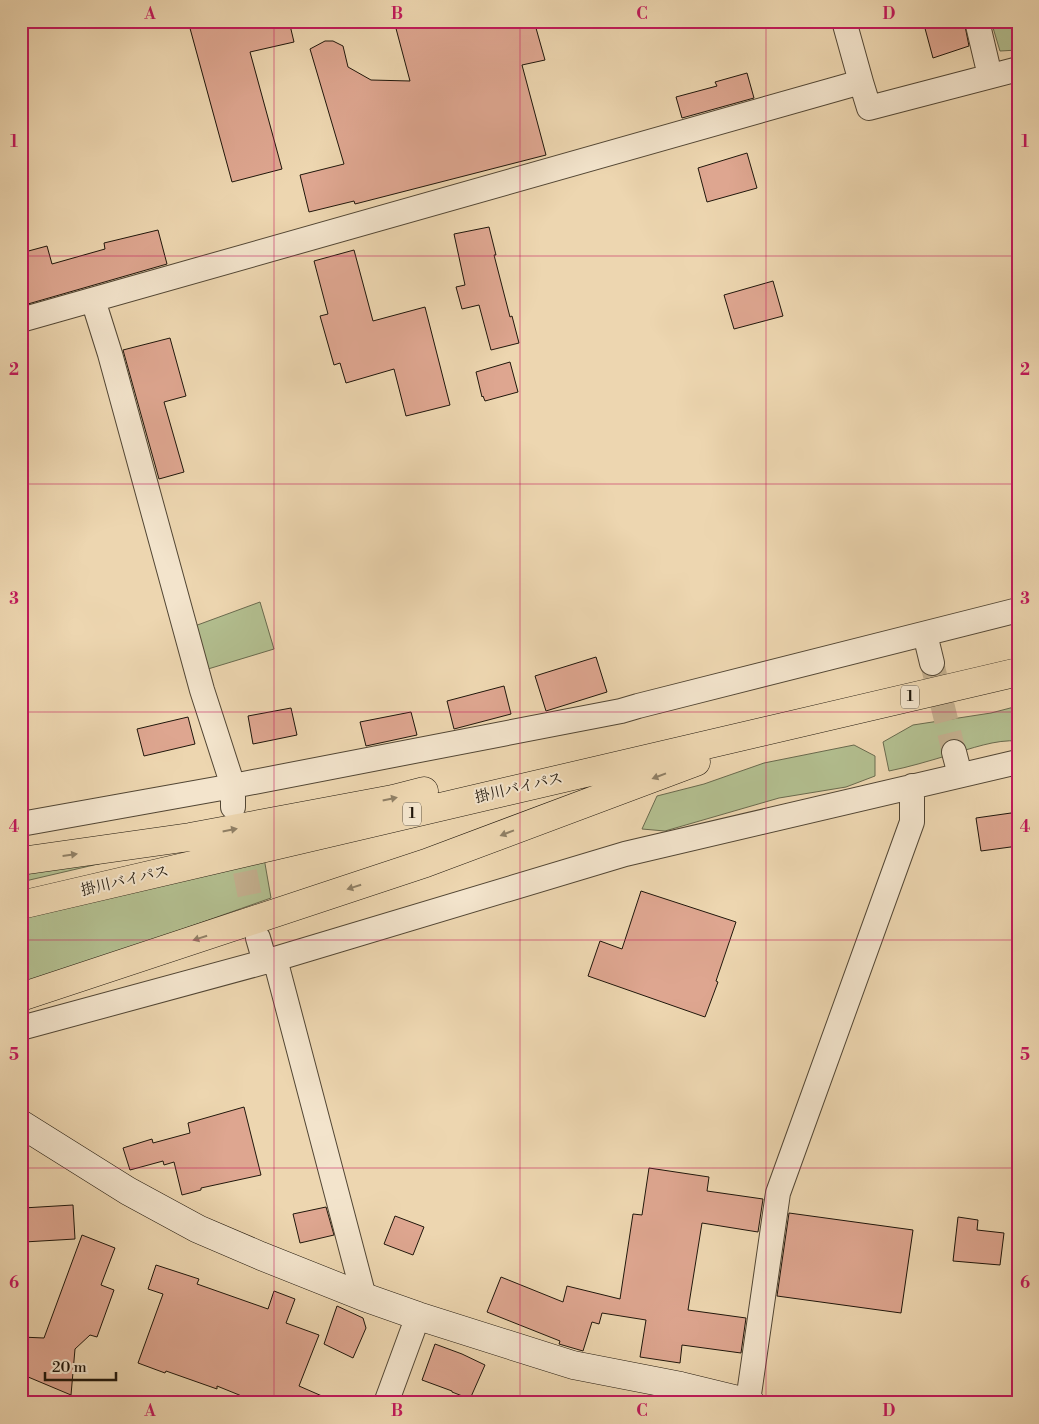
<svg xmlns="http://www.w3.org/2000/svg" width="1039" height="1424" viewBox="0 0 1039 1424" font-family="'Libre Bodoni','Noto Serif JP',serif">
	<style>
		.green { fill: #b3bf90; stroke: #696a4e }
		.building { fill: #dea690; stroke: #1f160b }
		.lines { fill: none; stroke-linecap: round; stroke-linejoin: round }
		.street-tunnel { stroke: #c4b08f; stroke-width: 24; stroke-dasharray: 24 12; stroke-linecap: butt }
		.street-casing { stroke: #524634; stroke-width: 26 }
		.secondary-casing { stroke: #1f160b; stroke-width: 29 }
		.highway-casing { stroke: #1f160b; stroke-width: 29 }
		.street { stroke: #f3e4cc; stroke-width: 24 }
		.secondary { stroke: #f3e4cc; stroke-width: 28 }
		.highway { stroke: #edd6b0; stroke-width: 28 }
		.oneway { fill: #908066 }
		.grid { fill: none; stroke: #c2185b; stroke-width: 1; stroke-opacity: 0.55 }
		.labels { text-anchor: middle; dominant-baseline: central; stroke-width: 4; stroke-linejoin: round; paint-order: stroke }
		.shield { fill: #f3e4cc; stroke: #5f5445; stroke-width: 1 }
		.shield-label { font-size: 14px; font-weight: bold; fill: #1f160b }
		.street-label { font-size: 15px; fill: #1f160b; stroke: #f3e4cc }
		.neatline { fill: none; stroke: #c2185b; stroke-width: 2 }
		.grid-label { font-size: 16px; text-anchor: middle; font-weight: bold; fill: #c2185b }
	</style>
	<rect width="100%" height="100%" fill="#edd6b0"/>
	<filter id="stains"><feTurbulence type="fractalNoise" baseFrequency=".004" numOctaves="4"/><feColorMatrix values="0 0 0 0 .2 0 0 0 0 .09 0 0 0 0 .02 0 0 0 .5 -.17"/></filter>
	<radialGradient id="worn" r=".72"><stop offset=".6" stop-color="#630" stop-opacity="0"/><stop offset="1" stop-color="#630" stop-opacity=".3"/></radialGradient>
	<!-- green -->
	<path class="green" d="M991 21H1018V50L1000 51Z
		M260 602 274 649 208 669 192 627Z
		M1018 706V741C996 739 970 749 949 755 929 761 909 767 889 771L883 742 913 725 991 713Z
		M854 745 875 756V776L846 787 779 798 665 831 642 829 657 796 704 784 764 763Z
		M264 858 271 898 21 986V917Z
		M111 861 21 882V870Z"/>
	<!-- building -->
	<path class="building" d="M188 21H289L294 42 250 52 282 169 232 182Z
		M394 21H534L545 60 522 65 546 155 355 204 354 201 309 212 300 175 344 164 310 49 325 41H333L343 46 348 67 371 80 410 81Z
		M923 21H964L969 46 933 58Z
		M747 73 754 98 682 118 676 97 717 86 715 82Z
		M747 153 757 188 707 202 698 168Z
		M489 227 496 255H494L510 317 512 316 519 343 491 350 479 305 462 309 456 287 465 285 454 234Z
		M158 230 167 264 21 306V253L47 246 52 264 105 249 104 243Z
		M354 250 373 321 425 307 450 405 406 416 394 369 346 383 340 363 334 365 320 316 328 314 314 261Z
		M773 281 783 316 734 329 724 295Z
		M170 338 186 396 164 402 184 472 159 479 123 350Z
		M510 362 518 392 485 401 483 396 482 397 476 372Z
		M596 657 607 692 546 711 535 676Z
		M504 686 511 714 454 729 447 701Z
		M291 708 297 735 253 744 248 716Z
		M411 712 417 735 366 746 360 722Z
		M188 717 195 744 144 756 137 729Z
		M1018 812V846L981 851 976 818Z
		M641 891 736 922 716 981 718 982 705 1017 588 976 600 941 622 949Z
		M244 1107 261 1175 201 1188V1190L182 1195 174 1162 164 1165 163 1161 130 1170 123 1148 152 1139 153 1143 190 1133 188 1123Z
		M649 1168 709 1177 707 1191 763 1199 758 1232 702 1223 688 1310 746 1318 741 1353 682 1345 680 1363 640 1357 646 1320 602 1313 599 1324 592 1322 583 1351 559 1344 560 1341 487 1312 501 1277 563 1302 567 1286 620 1299 633 1214 642 1215Z
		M73 1205 75 1239 24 1242 23 1208Z
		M326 1207 334 1235 300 1243 293 1214Z
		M789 1213 913 1230 901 1313 777 1296Z
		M395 1216 424 1227 413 1255 384 1244Z
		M958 1217 978 1220 977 1230 1004 1233 1000 1265 953 1261Z
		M82 1235 115 1248 101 1285 114 1290 97 1337 90 1335 75 1349 71 1395 21 1374V1337L44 1338Z
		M156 1265 199 1279 197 1284 268 1309 274 1291 295 1299 286 1323 319 1335 299 1386 338 1403H259L217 1386V1389L166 1371 165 1373 138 1363 163 1294 148 1289Z
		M337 1306 363 1318 366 1328 353 1358 324 1344Z
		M435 1344 462 1354 485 1365 470 1399 452 1392V1391L422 1380Z"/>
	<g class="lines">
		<!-- street-tunnel -->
		<path class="street-tunnel" d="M932 663 954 752
			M238 836 258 938"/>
		<defs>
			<path id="street" d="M977 21 990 76
				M861 82 869 108 1018 69
				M93 300 110 354 202 690 233 786V807
				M21 320 861 82 844 21
				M925 634 932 663
				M954 752 960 775
				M21 824 233 786 621 711 638 706 1018 610
				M258 938 265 962
				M275 959 364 1297
				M21 1028 275 959 625 854 1018 762
				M748 1401 778 1193 912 822V786
				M386 1403 418 1316"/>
			<path id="secondary" d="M21 1124 128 1191 198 1229 261 1256 364 1297 418 1316 573 1365 681 1386 751 1403"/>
			<path id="highway" d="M21 861 190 837 393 799 424 791
				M21 905 1018 672
				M21 997 426 863 696 762"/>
		</defs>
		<!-- street casing -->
		<use href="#street" class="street-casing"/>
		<!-- secondary casing -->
		<use href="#secondary" class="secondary-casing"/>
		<!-- highway casing -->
		<use href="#highway" class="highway-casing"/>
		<!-- street -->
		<use href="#street" class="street"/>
		<!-- secondary -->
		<use href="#secondary" class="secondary"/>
		<!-- highway -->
		<use href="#highway" class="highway"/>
	</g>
	<!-- one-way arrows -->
	<defs><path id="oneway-solid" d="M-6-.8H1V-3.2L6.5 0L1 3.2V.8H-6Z" transform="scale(1.25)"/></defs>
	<g class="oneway">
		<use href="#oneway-solid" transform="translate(659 776) rotate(159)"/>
		<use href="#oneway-solid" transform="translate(390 799) rotate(-12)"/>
		<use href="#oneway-solid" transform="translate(230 830) rotate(-11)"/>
		<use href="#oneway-solid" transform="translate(507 833) rotate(159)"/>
		<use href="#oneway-solid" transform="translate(70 855) rotate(-8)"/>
		<use href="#oneway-solid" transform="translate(354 887) rotate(162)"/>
		<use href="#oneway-solid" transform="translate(200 938) rotate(162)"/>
	</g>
	<!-- grid -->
	<path class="grid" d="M274 21V1403M520 21V1403M766 21V1403M21 256H1018M21 484H1018M21 712H1018M21 940H1018M21 1168H1018"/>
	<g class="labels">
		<!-- shield labels -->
		<g class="shield">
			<rect x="901" y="685.5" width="18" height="23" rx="4"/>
			<rect x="403" y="802.5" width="18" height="23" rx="4"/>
		</g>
		<g class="shield-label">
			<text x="910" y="697">1</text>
			<text x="412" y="814">1</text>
		</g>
		<!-- street labels -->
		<g class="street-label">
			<text transform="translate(519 788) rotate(-13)">掛川バイパス</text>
			<text transform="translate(125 881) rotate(-13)">掛川バイパス</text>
		</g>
	</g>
	<!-- margin -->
	<rect width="1039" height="1424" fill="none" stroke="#edd6b0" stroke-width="55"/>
	<!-- scale -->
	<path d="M45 1372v8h71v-8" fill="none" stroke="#1f160b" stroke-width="2.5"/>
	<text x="52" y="1372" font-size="15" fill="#1f160b" stroke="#f3e4cc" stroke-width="4" paint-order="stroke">20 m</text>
	<rect x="28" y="28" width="984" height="1368" class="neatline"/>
	<g class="grid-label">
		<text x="150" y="19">A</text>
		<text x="397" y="19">B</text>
		<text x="642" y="19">C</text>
		<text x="889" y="19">D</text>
		<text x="14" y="147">1</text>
		<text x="1025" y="147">1</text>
		<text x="14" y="375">2</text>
		<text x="1025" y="375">2</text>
		<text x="14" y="604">3</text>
		<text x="1025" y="604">3</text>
		<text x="14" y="832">4</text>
		<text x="1025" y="832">4</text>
		<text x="14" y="1060">5</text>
		<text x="1025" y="1060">5</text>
		<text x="14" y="1288">6</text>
		<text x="1025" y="1288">6</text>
		<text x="150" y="1416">A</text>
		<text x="397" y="1416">B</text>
		<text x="642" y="1416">C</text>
		<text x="889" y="1416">D</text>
	</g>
	<rect width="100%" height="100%" filter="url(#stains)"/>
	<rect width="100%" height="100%" fill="url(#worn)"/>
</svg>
